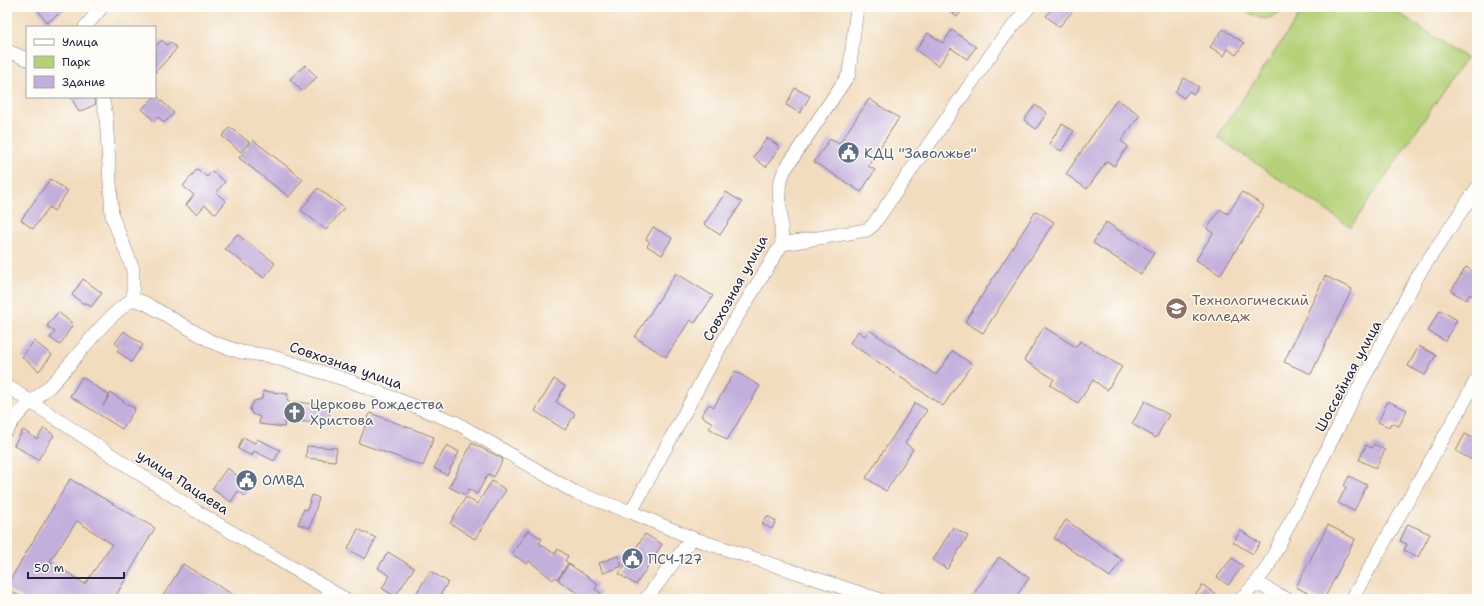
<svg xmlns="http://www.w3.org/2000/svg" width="1484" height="606" viewBox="0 0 1484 606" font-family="'Shantell Sans',sans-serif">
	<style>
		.green { fill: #b5d178; stroke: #6c7a5a }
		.building { fill: #c3afdc; fill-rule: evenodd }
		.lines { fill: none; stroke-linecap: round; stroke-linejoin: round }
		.minor-casing { stroke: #8a7f7c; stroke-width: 14 }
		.minor { stroke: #fff; stroke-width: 13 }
		.labels { text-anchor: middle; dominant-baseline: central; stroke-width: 3; stroke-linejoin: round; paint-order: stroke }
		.service-label { font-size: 14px; fill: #4e5e75; stroke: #fdfcf7; text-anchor: start }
		.street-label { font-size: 14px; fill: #22223b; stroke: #fdfcf7 }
		.education-label { font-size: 14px; fill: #785e54; stroke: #fdfcf7; text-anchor: start }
		.worship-label { font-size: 14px; fill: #5b616d; stroke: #fdfcf7; text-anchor: start }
	</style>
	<rect width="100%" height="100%" fill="#fdfcf7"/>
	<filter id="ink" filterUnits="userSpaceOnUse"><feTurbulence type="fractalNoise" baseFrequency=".025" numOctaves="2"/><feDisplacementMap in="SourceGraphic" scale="8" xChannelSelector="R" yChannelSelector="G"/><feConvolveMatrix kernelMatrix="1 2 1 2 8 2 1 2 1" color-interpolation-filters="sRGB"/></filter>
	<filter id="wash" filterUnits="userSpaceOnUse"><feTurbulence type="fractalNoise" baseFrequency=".012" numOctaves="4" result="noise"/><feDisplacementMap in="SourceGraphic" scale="16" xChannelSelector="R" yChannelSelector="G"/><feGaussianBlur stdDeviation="0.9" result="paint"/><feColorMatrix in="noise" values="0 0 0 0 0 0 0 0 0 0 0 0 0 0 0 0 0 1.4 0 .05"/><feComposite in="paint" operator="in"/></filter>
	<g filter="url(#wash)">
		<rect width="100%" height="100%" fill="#f2dcbe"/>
		<!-- green -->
		<path class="green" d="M1241 7H1284C1267 25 1259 20 1241 7Z
			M1305 7H1390L1466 58 1351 227 1217 137Z"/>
		<g id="blocks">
			<!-- building -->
			<path class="building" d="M40 7H63L65 9 47 23 37 9Z
				M944 7H965L957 17Z
				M1054 7H1067L1072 12 1059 27 1046 16Z
				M1223 29 1244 43 1236 55 1228 49 1224 56 1210 47Z
				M952 30 976 47 967 59 951 48 938 66 916 50 928 33 943 43Z
				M162 40 167 45 170 42 177 48 155 73V47Z
				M305 65 317 77 302 91 290 79Z
				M1184 78 1199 87 1194 94 1189 91 1184 98 1175 92Z
				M795 88 810 96 800 113 786 105Z
				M156 95 174 113 164 123 158 117 154 121 142 109Z
				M71 97H93L96 104 79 112Z
				M869 99 899 118 868 166 875 170 861 192 814 162 830 139 839 144Z
				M1117 99 1140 115 1121 141 1128 146 1114 166 1107 161 1087 189 1066 174Z
				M1035 105 1047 113 1036 129 1024 120Z
				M1062 124 1074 131 1061 151 1049 144Z
				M230 127 249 142 241 152 222 136Z
				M767 138 780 147 766 167 753 157Z
				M253 140 303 179 289 197 239 158Z
				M197 169 207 177 212 171 225 182 216 193 226 201 216 214 205 205 197 214 186 205 194 195 183 186Z
				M50 179 68 191 54 211 49 207 33 229 21 220Z
				M318 188 344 208 326 230 301 210Z
				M726 192 742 202 720 235 704 224Z
				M1242 192 1264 206 1220 275 1196 260 1213 233 1207 229 1220 209 1228 214Z
				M1036 211 1054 222 983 333 965 322Z
				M1106 222 1154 253 1141 274 1093 243Z
				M653 227 672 238 662 255 647 246 650 242 646 239Z
				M237 234 275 263 264 278 225 249Z
				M1466 267 1477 274V288L1472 296 1470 294 1466 300 1451 291Z
				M676 273 713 296 695 323 690 320 666 357 635 337Z
				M1325 276 1352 289 1311 374 1284 362Z
				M83 279 102 293 91 307 85 302 84 304 72 295Z
				M1440 310 1457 320 1445 341 1428 331Z
				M58 312 73 324 60 345 50 338 55 332 47 326Z
				M1044 327 1076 347 1080 341 1122 367 1107 390 1093 380 1078 403 1050 385 1054 379 1024 360Z
				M869 330 936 375 953 351 972 364 943 406 850 343 858 331 865 336Z
				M124 331 143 345 131 362 117 351 120 347 115 343Z
				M34 341 52 355 39 371 22 357Z
				M1419 346 1436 355 1425 375 1408 366Z
				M735 371 760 386 727 440 709 428 713 423 701 416 709 404 714 407Z
				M82 377 109 395 103 406 111 393 135 409 122 429 70 396Z
				M554 379 565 386 556 402 575 414 565 430 535 411Z
				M263 391 288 394 287 401 330 406 328 424 285 420 284 427 259 424 260 417 252 414 250 408 254 401 262 399Z
				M1145 401 1169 415 1156 438 1132 424Z
				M1388 401 1407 410 1399 426 1391 423 1389 427 1378 422Z
				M915 403 927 410 905 443 913 449 886 491 866 478Z
				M370 413 434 437 423 466 359 443Z
				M44 428 54 435 38 460 14 445 23 430 37 439Z
				M1465 434 1477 440V451L1472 460 1456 451Z
				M243 437 255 443 257 439 280 450 274 461 254 451 252 456 238 449Z
				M472 443 503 459 494 477 488 474 477 494 469 489 465 495 449 487Z
				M1374 444 1385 450 1376 468 1359 460 1366 445 1372 448Z
				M447 445 459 452 447 475 434 468Z
				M307 446 337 448 335 461 306 458Z
				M227 468 252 486 245 496 238 491 231 502 212 489Z
				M1349 476 1367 485 1354 511 1338 503 1346 487 1344 486Z
				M70 479 155 528 114 599H25L7 589V585ZM77 521 112 544 85 584 50 561Z
				M492 481 506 490 475 539 450 523 466 497 477 504Z
				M312 495 319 498 310 528 298 524 304 509 307 510Z
				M767 516 776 521 772 529 762 524Z
				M1066 520 1122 560 1110 577 1054 538Z
				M1408 524 1430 534 1418 557 1404 550 1407 544 1400 541Z
				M1328 525 1355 539 1324 599H1319L1296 587Z
				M953 527 968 536 947 569 933 560Z
				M358 529 376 538 365 559 348 549Z
				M528 530 542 539 539 543 555 554 558 549 568 556 565 561 568 563 558 579 555 577 553 580 529 561 527 564 512 554Z
				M1241 531 1260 543 1253 554 1233 542Z
				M645 534 662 544 636 585 619 574Z
				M388 552 414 568 395 597 382 588 390 576 378 568Z
				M618 556 622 566 603 573 599 563Z
				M999 557 1029 578 1014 599H978L973 595Z
				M1232 558 1243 566 1228 585 1217 577Z
				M183 564 240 599H161Z
				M569 564 598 584 595 589 601 593 597 599H586L558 580Z
				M430 571 448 582 438 599H413Z
				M1203 585 1218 596 1216 599H1192Z"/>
		</g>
	</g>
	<g filter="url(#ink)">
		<use href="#blocks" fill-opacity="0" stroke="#8a7f7c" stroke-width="1"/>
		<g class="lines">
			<defs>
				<path id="minor" d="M85 27 102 7
					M7 51 27 59
					M102 97 106 115 112 216 133 269V299
					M782 244 867 230 873 225 999 43 1029 7
					M7 386 196 511 345 599
					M7 430C18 411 34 400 50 386 78 358 100 321 133 299L145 303 214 343 241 352 270 356 350 381 455 422 576 493 631 512 692 538 878 599
					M631 512 732 325 782 244 779 186 784 171 849 74 857 7
					M1256 583 1287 599
					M646 599 692 538
					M1241 599 1256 583 1268 566 1349 406 1420 272 1477 188
					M1352 599 1477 379"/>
			</defs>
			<!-- minor casing -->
			<use href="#minor" class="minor-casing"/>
			<!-- minor -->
			<use href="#minor" class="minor"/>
		</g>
	</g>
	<!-- icons -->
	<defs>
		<symbol id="civic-disc" viewBox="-11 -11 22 22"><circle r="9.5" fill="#5c6f8a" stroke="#fdfcf7"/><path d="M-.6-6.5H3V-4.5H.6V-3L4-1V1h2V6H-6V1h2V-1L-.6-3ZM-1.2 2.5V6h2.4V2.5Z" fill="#fff"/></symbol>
		<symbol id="university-disc" viewBox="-11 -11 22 22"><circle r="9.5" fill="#8d6e63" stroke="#fdfcf7"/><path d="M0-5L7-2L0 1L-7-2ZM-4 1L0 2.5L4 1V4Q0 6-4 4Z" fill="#fff"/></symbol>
		<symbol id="church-disc" viewBox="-11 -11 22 22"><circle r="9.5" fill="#6b7280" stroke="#fdfcf7"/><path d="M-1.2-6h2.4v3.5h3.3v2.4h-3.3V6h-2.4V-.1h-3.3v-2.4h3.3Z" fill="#fff"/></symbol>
	</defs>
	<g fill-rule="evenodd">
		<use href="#civic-disc" x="836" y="140" width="25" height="25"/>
		<use href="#university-disc" x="1164" y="296" width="25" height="25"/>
		<use href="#church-disc" x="282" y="400" width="25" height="25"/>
		<use href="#civic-disc" x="234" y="468" width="25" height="25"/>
		<use href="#civic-disc" x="620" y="546" width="25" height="25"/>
	</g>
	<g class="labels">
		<!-- service labels -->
		<g class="service-label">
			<text x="864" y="153">КДЦ "Заволжье"</text>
			<text x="262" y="480">ОМВД</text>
			<text x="648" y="559">ПСЧ-127</text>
		</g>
		<!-- street labels -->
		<g class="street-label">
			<text transform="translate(735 288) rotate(-61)">Совхозная улица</text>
			<text transform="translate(346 365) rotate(19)">Совхозная улица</text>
			<text transform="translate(1348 376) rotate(-62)">Шоссейная улица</text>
			<text transform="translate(183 482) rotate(33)">улица Пацаева</text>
		</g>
		<!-- education labels -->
		<g class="education-label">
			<text x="1192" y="300">Технологический<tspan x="1192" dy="16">колледж</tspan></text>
		</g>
		<!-- worship labels -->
		<g class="worship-label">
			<text x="310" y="404">Церковь Рождества<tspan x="310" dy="16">Христова</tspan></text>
		</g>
	</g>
	<!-- margin -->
	<rect width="1484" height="606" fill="none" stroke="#fdfcf7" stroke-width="24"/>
	<!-- legend -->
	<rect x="26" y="26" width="130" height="72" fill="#fdfcf7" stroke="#a5a5ac"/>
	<rect x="34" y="39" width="20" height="6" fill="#ffffff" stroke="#a5a5ac"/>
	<text x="62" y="46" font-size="12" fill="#22223b">Улица</text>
	<rect x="34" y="56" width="20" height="12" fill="#b5d178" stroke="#a5a5ac"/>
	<text x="62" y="66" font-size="12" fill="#22223b">Парк</text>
	<rect x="34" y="76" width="20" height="12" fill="#c3afdc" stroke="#a5a5ac"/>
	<text x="62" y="86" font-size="12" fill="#22223b">Здание</text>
	<!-- scale -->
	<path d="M28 572v6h96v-6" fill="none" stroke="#22223b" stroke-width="2"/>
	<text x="34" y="572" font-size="12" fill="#22223b" stroke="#fdfcf7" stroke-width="3" paint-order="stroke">50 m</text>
</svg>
